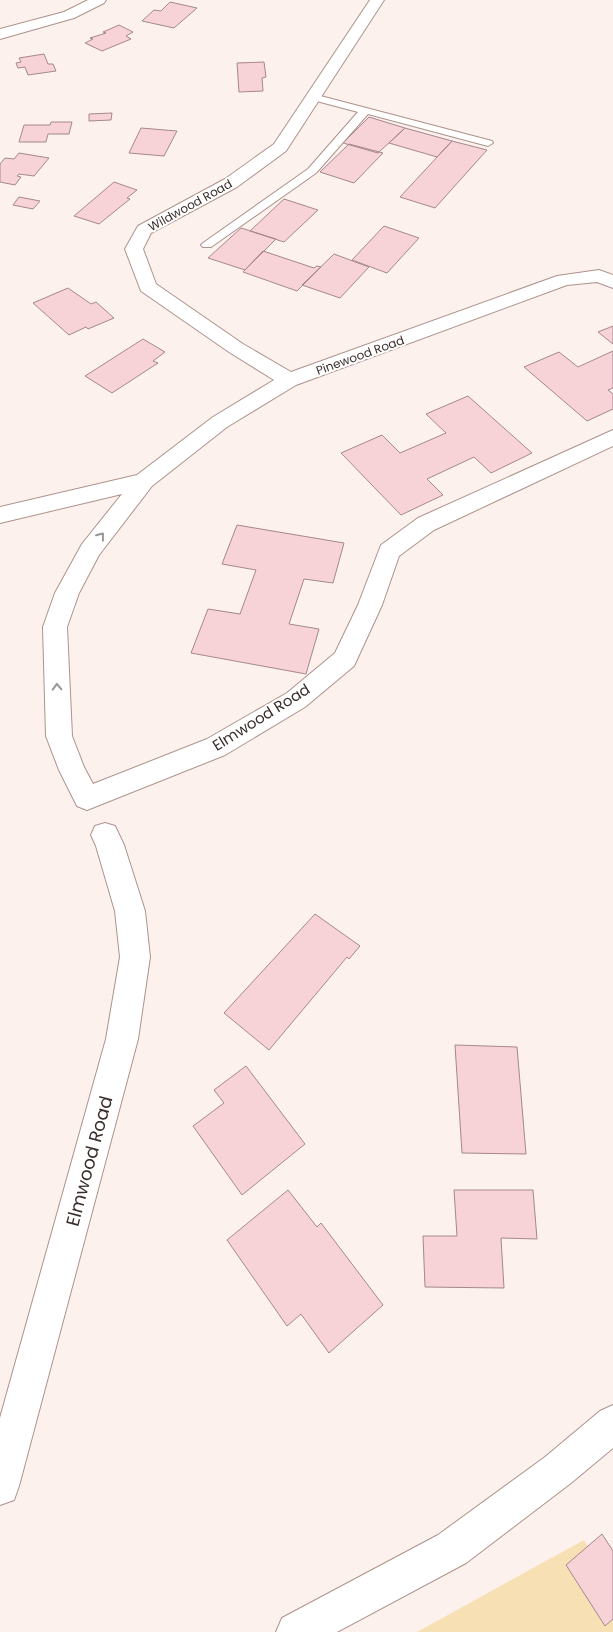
<svg xmlns="http://www.w3.org/2000/svg" width="613" height="1632" viewBox="0 0 613 1632" font-family="Poppins,sans-serif">
	<style>
		.green { fill: #f8e0b5 }
		.building { fill: #f7d2d7; stroke: #a4888c }
		.lines { fill: none; stroke-linecap: round; stroke-linejoin: round }
		.service-casing { stroke: #ad928c; stroke-width: 2 }
		.minor-casing { stroke: #ad928c; stroke-width: 2 }
		.service { fill: #fff; fill-rule: evenodd }
		.minor { fill: #fff; fill-rule: evenodd }
		.oneway { stroke: #9c9696 }
		.labels { text-anchor: middle; dominant-baseline: central; stroke-width: 4; stroke-linejoin: round; paint-order: stroke }
		.far-street-label { font-size: 12px; fill: #3a2e2c; stroke: #fff }
		.street-label { font-size: 15px; fill: #3a2e2c; stroke: #fff }
		.near-street-label { font-size: 18px; fill: #3a2e2c; stroke: #fff }
	</style>
	<rect width="100%" height="100%" fill="#fdf1ee"/>
	<!-- green -->
	<path class="green" d="M584 1540 613 1592V1632H417Z"/>
	<!-- building -->
	<path class="building" d="M170 2 197 8 174 28 142 21 154 10 161 11Z
		M119 25 133 32 126 36 131 39 102 51 85 43 93 39 90 38 106 33 103 32Z
		M44 54 48 64H53L56 71 28 75 25 67 18 68 16 63 21 62 19 58Z
		M264 62 266 77 262 78 263 91 239 92 237 63Z
		M112 113 111 120 89 121V114Z
		M369 117 405 128 378 153 343 143Z
		M51 122H72L69 134H48L46 142H19L24 125H50Z
		M141 128 177 131 164 156 129 153Z
		M405 128 452 141 437 157 389 143Z
		M452 141 487 150 435 208 400 197Z
		M349 144 383 153 354 183 320 172Z
		M19 153 49 158 34 176 19 174 17 176 21 177 15 185 0 182V164L5 158 14 159Z
		M114 182 137 190 127 198 130 199 99 224 74 216Z
		M19 197 40 201 33 209 13 205Z
		M284 199 318 210 284 242 250 231Z
		M384 226 419 238 387 273 352 260Z
		M241 228 276 239 245 270 208 258Z
		M263 251 314 268 317 266 321 267 297 291 243 272Z
		M334 254 369 267 340 298 302 285Z
		M68 288 91 304 96 302 114 318 88 329 86 327 69 335 33 303Z
		M613 326V344L598 332Z
		M143 339 165 352 153 361 158 363 112 393 85 376Z
		M613 351V388L608 390 613 394V409L587 421 524 367 559 352 578 367Z
		M468 396 532 453 491 473 474 457 427 479 443 495 401 515 341 453 382 435 400 453 446 433 426 414Z
		M237 525 344 543 333 583 304 579 289 624 319 629 306 674 191 653 208 609 240 614 256 570 222 564Z
		M315 914 360 946 349 959 347 957 269 1050 224 1013Z
		M455 1045 517 1047 526 1154 462 1153Z
		M246 1066 305 1144 242 1195 193 1126 224 1103 214 1090Z
		M288 1190 317 1227 321 1223 383 1305 329 1353 301 1314 287 1326 227 1240Z
		M454 1190H533L537 1239 501 1238 504 1288 425 1287 423 1236H457Z
		M602 1534 613 1551V1619L605 1626 566 1565Z"/>
	<g class="lines">
		<defs>
			<path id="service" d="M313 94 492 141 493 143 488 146 368 114 316 173 211 247H203L201 245 203 243 308 169 358 112 309 99 308 97Z"/>
			<path id="minor" d="M88 0H106L104 3 74 18 0 39V29L64 12Z
				M370 0H384L286 151 237 187 151 233 143 249 156 284 243 344 291 372 557 276 599 270 613 275V288L597 282 567 285 296 385 227 427 152 486 99 555 79 593 67 627 72 736 84 767 93 784 207 739 287 693 335 653 358 605 381 545 418 518 613 430V446L434 530 399 556 382 605 354 666 305 707 225 755 87 810 77 806 59 770 46 736 43 627 55 593 82 544 122 494 0 523V507L137 475 213 417 274 380 229 352 141 291 125 249 138 226 225 179 274 144Z
				M105 823 115 826 124 845 145 911 150 957 138 1039 19 1486 14 1500 0 1505V1418L106 1039 120 957 115 911 96 846 91 835 95 826Z
				M613 1405V1448L571 1483 466 1563 337 1632H276L282 1618 438 1535 545 1457 600 1411Z"/>
		</defs>
		<!-- service casing -->
		<use href="#service" class="service-casing"/>
		<!-- minor casing -->
		<use href="#minor" class="minor-casing"/>
		<!-- service -->
		<use href="#service" class="service"/>
		<!-- minor -->
		<use href="#minor" class="minor"/>
	</g>
	<!-- one-way arrows -->
	<defs><path id="oneway-chevron" d="M-2-3.5L2.5 0L-2 3.5" fill="none" stroke-width="1.6" stroke-linecap="round" stroke-linejoin="round" transform="scale(1.25)"/></defs>
	<g class="oneway">
		<use href="#oneway-chevron" transform="translate(101 536) rotate(-52)"/>
		<use href="#oneway-chevron" transform="translate(57 687) rotate(-92)"/>
	</g>
	<g class="labels">
		<!-- far-street labels -->
		<g class="far-street-label">
			<text transform="translate(190 205) rotate(-29)">Wildwood Road</text>
			<text transform="translate(360 355) rotate(-20)">Pinewood Road</text>
		</g>
		<!-- street labels -->
		<g class="street-label">
			<text transform="translate(261 717) rotate(-32)">Elmwood Road</text>
		</g>
		<!-- near-street labels -->
		<g class="near-street-label">
			<text transform="translate(89 1161) rotate(-75)">Elmwood Road</text>
		</g>
	</g>
</svg>
